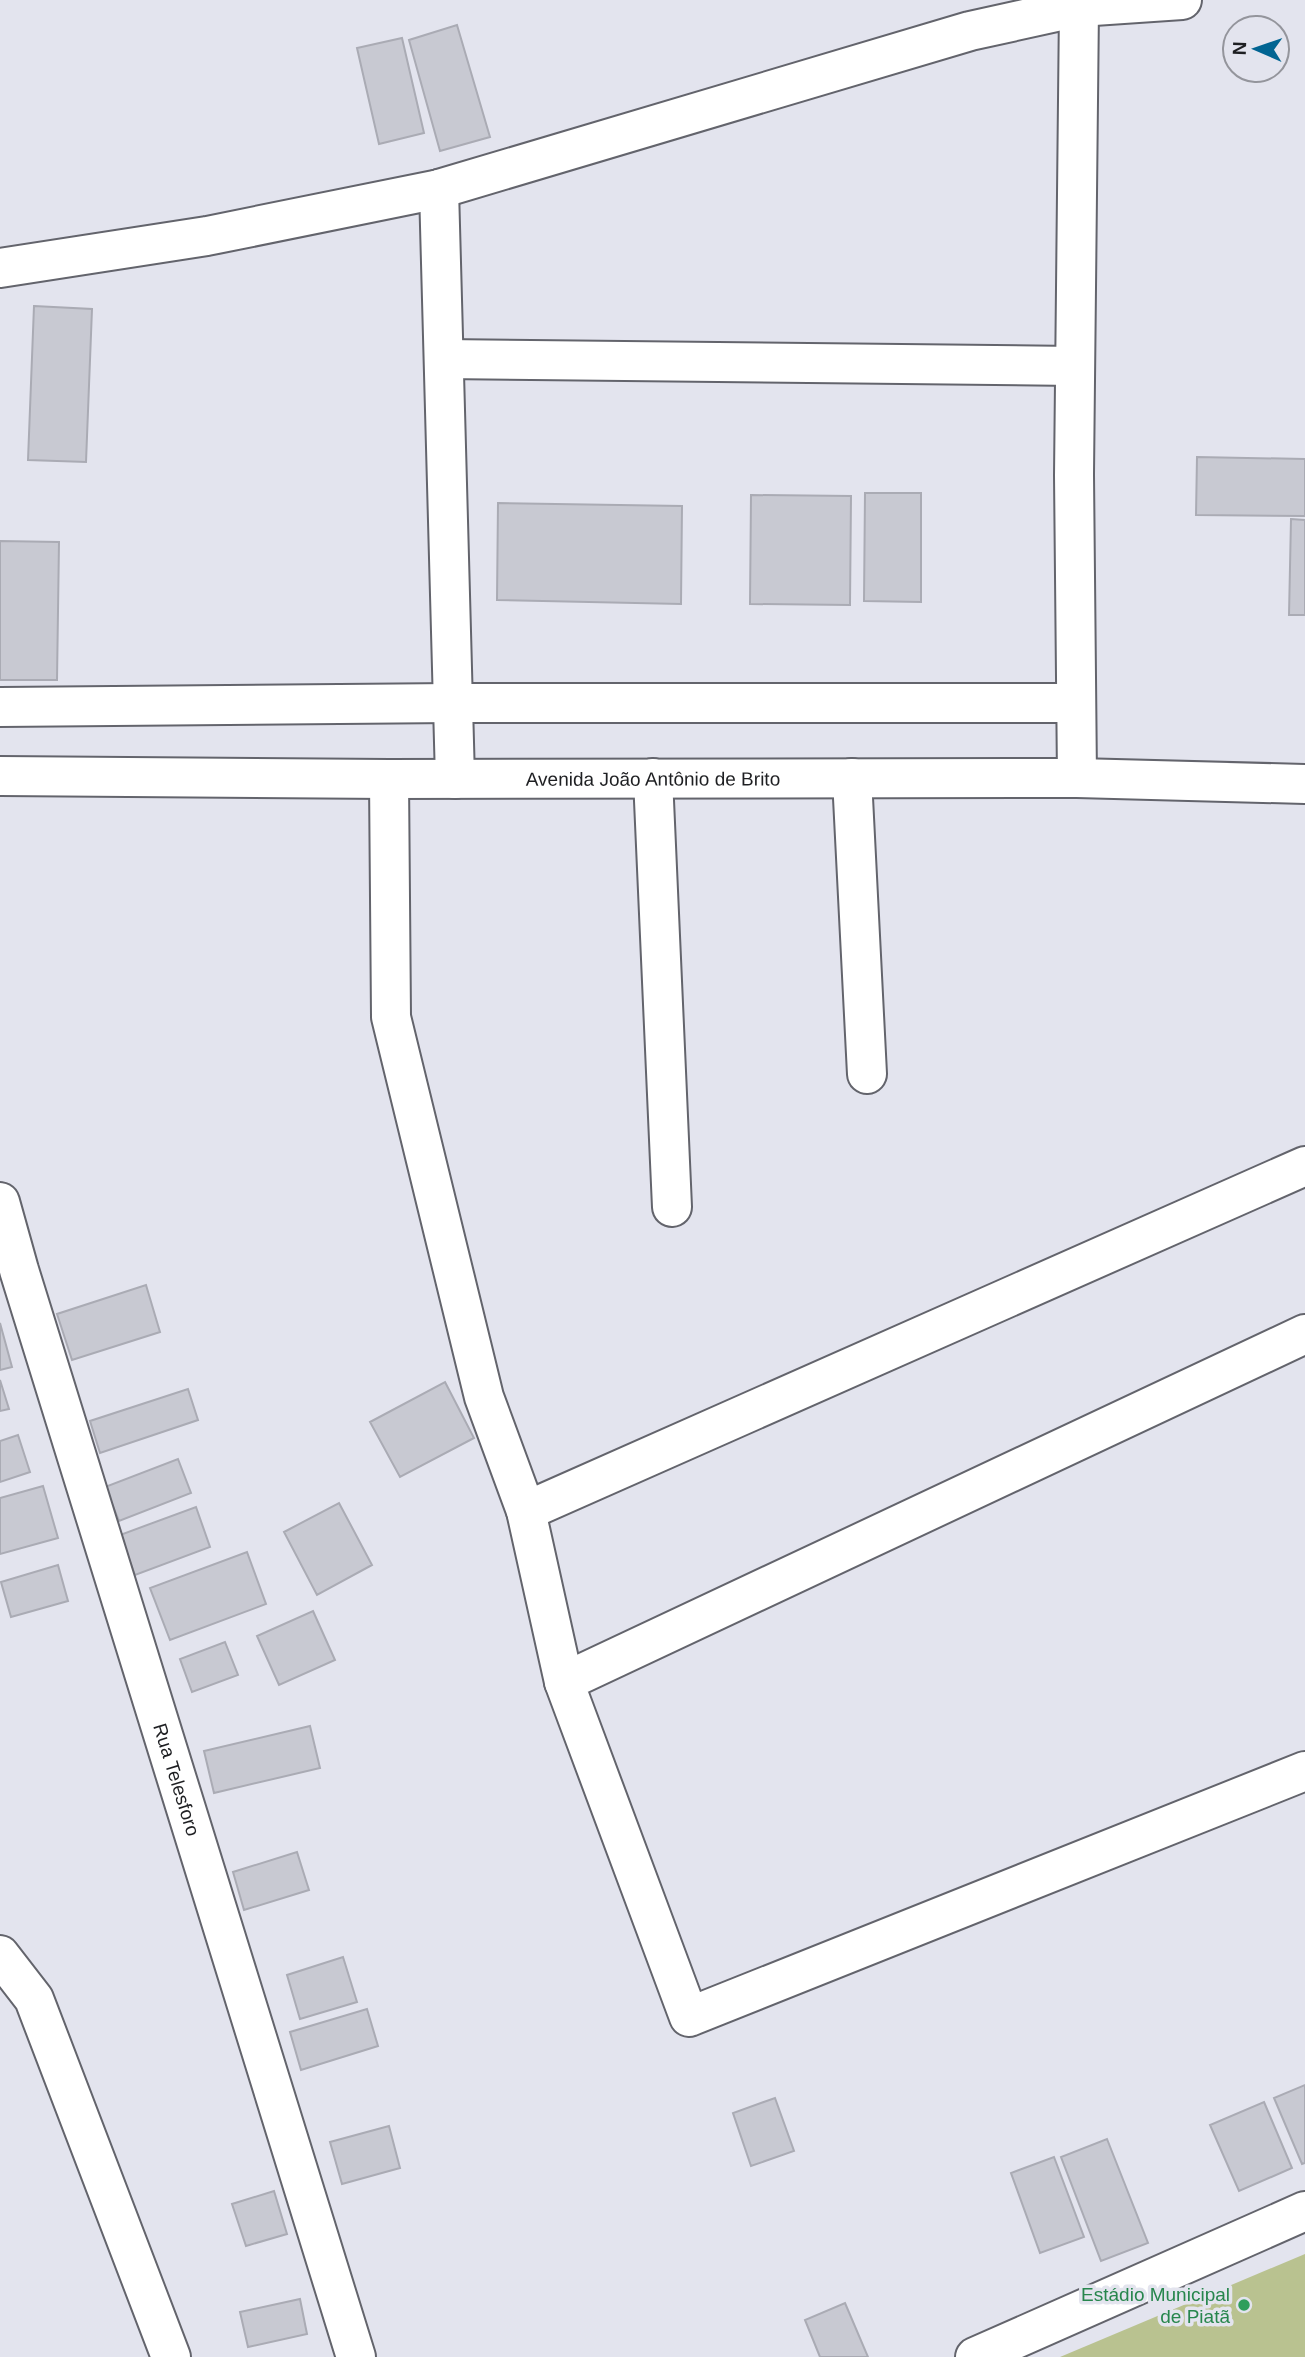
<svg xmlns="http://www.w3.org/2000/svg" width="1305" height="2357" viewBox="0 0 1305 2357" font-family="Arial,sans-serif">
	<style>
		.green { fill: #b9c290 }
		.building { fill: #c8c9d2; stroke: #aaabb4; stroke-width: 2 }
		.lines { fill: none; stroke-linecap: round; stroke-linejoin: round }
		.minor-casing { stroke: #63646c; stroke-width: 42 }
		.primary-casing { stroke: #63646c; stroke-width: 42 }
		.minor { stroke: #fff; stroke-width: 38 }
		.primary { stroke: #fff; stroke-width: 38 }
		.leisure-dot { fill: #2e9e5b; stroke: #e3e4ee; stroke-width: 2.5 }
		.labels { text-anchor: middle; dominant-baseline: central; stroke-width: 7; stroke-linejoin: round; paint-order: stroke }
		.street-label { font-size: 19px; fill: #1e1f22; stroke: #e3e4ee }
		.leisure-label { font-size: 19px; fill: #27864d; stroke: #e3e4ee; text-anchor: end }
	</style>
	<rect width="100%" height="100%" fill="#e3e4ee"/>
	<!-- green -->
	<path class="green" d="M1305 2254V2357H1060Z"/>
	<!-- building -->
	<path class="building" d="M457 25 490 137 440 151 409 40Z
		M402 38 424 133 379 144 357 48Z
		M34 306 92 309 86 462 28 460Z
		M1197 457 1305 459V516L1196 515Z
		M865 493H921V602L864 601Z
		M751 495 851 496 850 605 750 604Z
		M498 503 682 506 681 604 497 600Z
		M1291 519 1305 520V615H1289Z
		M0 541 59 542 57 680H0Z
		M146 1285 160 1332 72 1360 57 1314Z
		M0 1323 12 1367 0 1370Z
		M0 1380 9 1409 0 1411Z
		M445 1382 474 1438 400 1477 370 1422Z
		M188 1389 198 1420 100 1453 90 1421Z
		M18 1435 30 1472 0 1482V1441Z
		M178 1459 191 1493 119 1521 105 1487Z
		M43 1486 58 1538 0 1554V1498Z
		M339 1503 372 1565 317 1595 284 1532Z
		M196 1507 210 1547 135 1575 120 1535Z
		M247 1552 266 1604 170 1640 150 1588Z
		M58 1565 68 1601 11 1617 1 1582Z
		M313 1611 335 1660 279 1685 257 1636Z
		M225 1642 238 1675 192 1692 180 1659Z
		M310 1726 320 1768 214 1793 204 1751Z
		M297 1852 309 1890 244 1910 233 1872Z
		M343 1957 357 2002 300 2019 287 1975Z
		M367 2009 378 2046 301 2070 290 2032Z
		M1305 2085V2163L1302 2164 1274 2098Z
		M775 2098 794 2151 751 2166 733 2113Z
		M1264 2102 1292 2168 1239 2191 1210 2125Z
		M389 2126 400 2168 342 2184 330 2142Z
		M1107 2139 1148 2243 1101 2261 1061 2157Z
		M1054 2157 1084 2237 1040 2253 1011 2173Z
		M274 2191 287 2234 246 2246 232 2204Z
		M300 2299 307 2334 248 2347 240 2312Z
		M845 2303 868 2357H820L805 2320Z"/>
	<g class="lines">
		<defs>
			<g id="minor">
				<path d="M439 189 455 779"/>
				<path d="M0 268 207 236 439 189 970 31 1079 7 1182 0"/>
				<path d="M444 359 1075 366"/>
				<path d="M0 707 453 703H1075"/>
				<path d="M653 778 672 1207"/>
				<path d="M852 778 867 1074"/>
				<path d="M1077 778 1074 475 1079 7"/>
				<path d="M389 779 391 1017 484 1397 526 1511 564 1682"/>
				<path id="s1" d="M0 1202 19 1270 356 2357"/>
				<path d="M1305 1334 564 1682 689 2017 1305 1771"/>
				<path d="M526 1511 1305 1166"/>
				<path d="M0 1955 34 1999 171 2357"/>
				<path d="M975 2357 1305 2211"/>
			</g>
			<g id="primary">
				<path id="s2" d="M0 776 389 779 1077 778 1305 784"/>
			</g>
		</defs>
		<!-- minor casing -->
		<use href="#minor" class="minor-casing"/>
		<!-- primary casing -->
		<use href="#primary" class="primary-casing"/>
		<!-- minor -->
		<use href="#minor" class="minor"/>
		<!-- primary -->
		<use href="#primary" class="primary"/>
	</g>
	<!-- markers -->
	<circle class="leisure-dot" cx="1244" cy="2305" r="7"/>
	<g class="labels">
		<!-- street labels -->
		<g class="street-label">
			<text stroke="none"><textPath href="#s2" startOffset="653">Avenida João Antônio de Brito</textPath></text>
			<text stroke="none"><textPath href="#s1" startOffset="604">Rua Telesforo</textPath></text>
		</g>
		<!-- leisure labels -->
		<g class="leisure-label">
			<text x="1230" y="2294">Estádio Municipal<tspan x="1230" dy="22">de Piatã</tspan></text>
		</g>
	</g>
	<!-- north arrow -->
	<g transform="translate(1256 49) rotate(272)"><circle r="33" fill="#e3e4ee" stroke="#94959c" stroke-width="2"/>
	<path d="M0-5L12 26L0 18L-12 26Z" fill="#006492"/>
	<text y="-10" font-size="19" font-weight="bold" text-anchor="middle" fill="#1e1f22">N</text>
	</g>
</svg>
